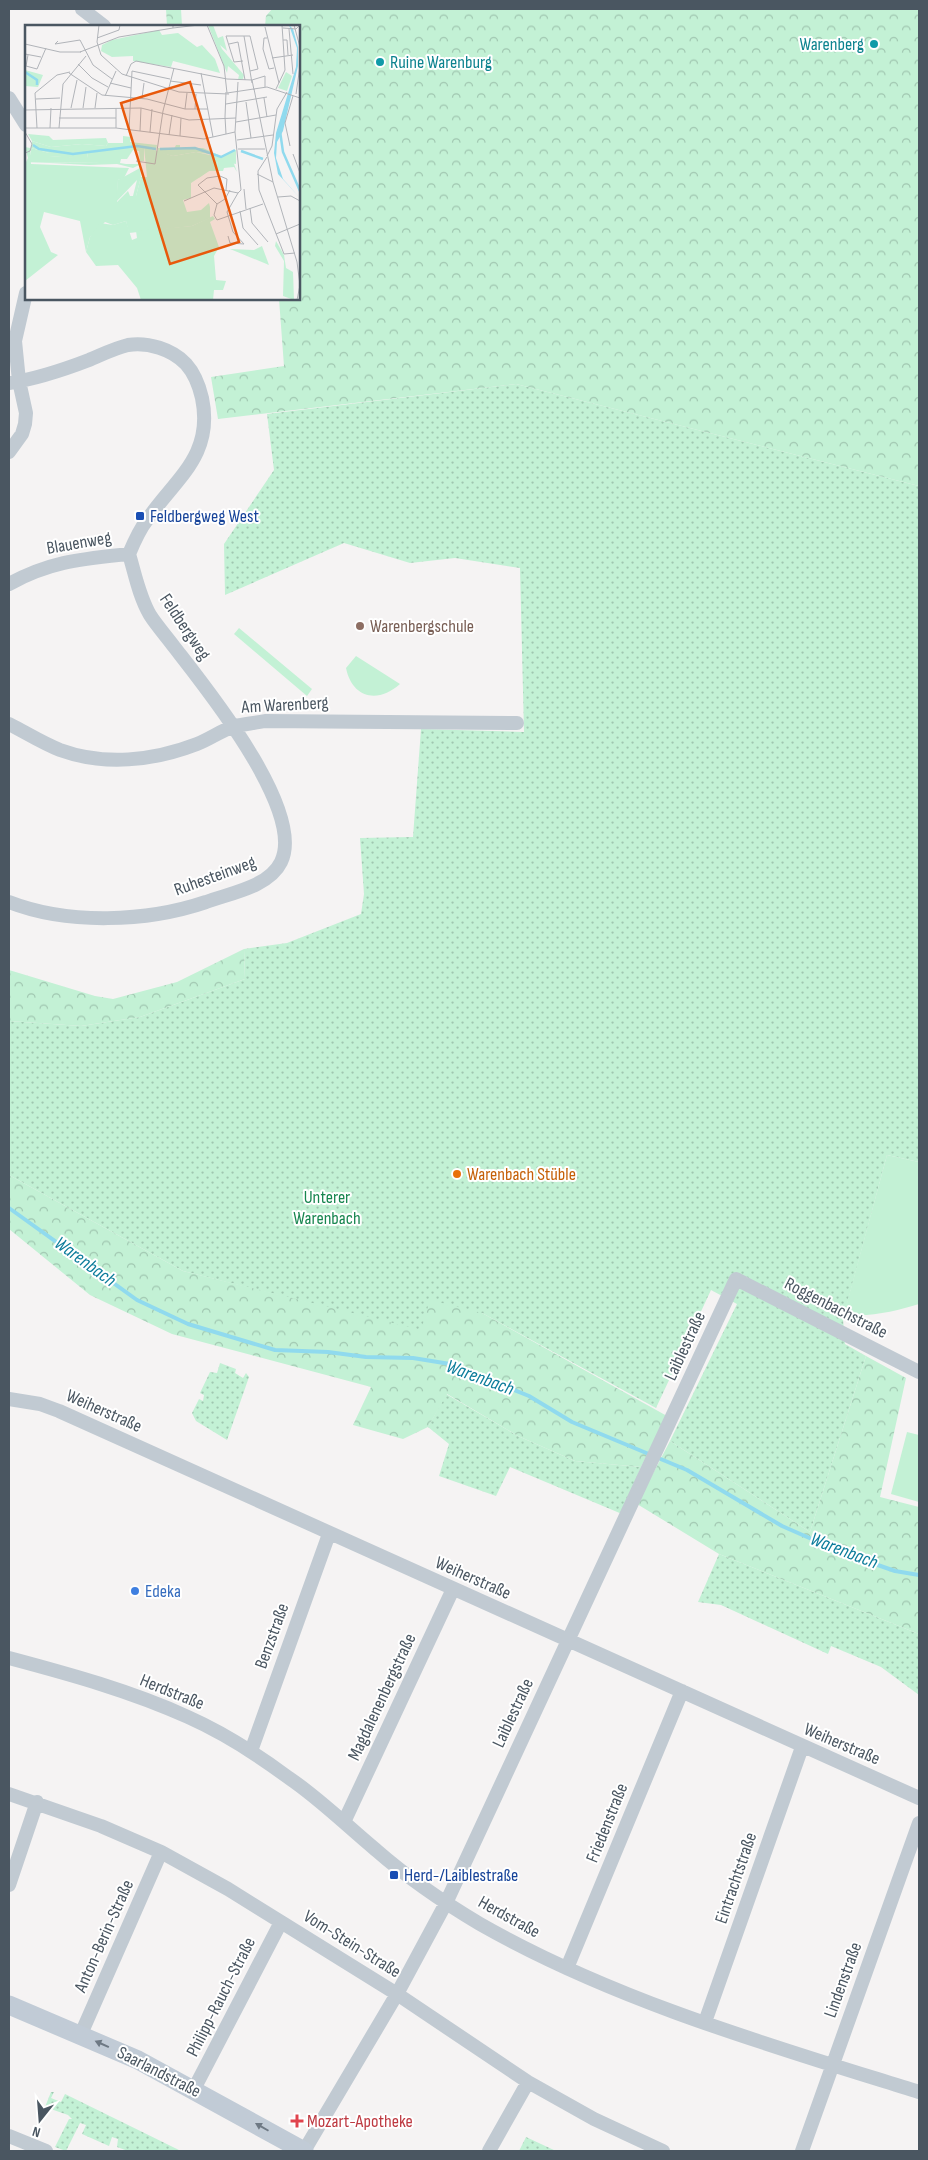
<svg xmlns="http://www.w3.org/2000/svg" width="928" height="2160" viewBox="0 0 928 2160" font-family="'Sofia Sans Condensed',sans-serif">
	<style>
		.grass { fill: url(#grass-dots) }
		.forest { fill: url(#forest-crowns) }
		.park { fill: #c3f1d5 }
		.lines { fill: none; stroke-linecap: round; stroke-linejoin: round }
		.stream { stroke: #90daee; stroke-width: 4 }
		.street { stroke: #c1cad2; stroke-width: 14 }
		.secondary { stroke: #c1cbd6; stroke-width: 19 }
		.oneway { fill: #6e7984 }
		.culture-dot { fill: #0f9aa8; stroke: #fff; stroke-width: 2 }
		.transit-dot { fill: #1a4fb4; stroke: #fff; stroke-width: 2 }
		.education-dot { fill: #8d6e63; stroke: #fff; stroke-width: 2 }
		.food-dot { fill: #e8710a; stroke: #fff; stroke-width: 2 }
		.shop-dot { fill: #3f7fe0; stroke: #fff; stroke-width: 2 }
		.health-dot { fill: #e0444e; stroke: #fff; stroke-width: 2 }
		.labels { text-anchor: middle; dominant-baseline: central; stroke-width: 4; stroke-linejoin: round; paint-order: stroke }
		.culture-label { font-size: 18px; fill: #0d838f; stroke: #fff; text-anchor: end }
		.transit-label { font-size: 18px; fill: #164399; stroke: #fff; text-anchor: start }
		.street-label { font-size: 18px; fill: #4a5661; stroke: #fff }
		.education-label { font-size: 18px; fill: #785e54; stroke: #fff; text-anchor: start }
		.food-label { font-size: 18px; fill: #c56008; stroke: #fff; text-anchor: start }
		.park-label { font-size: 18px; fill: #17864f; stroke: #fff }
		.shop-label { font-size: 18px; fill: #366cbe; stroke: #fff; text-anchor: start }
		.health-label { font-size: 18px; fill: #be3a42; stroke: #fff; text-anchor: start }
		.water-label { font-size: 19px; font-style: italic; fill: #0c7c9b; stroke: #fff }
		.inset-river { fill: none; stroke: #90daee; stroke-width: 2.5 }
		.inset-road { fill: none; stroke: #b1b4b9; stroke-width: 1 }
		.view { fill: #e8590c; fill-opacity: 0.15; stroke: #e8590c; stroke-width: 2.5 }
		.inset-edge { fill: none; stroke: #4a5661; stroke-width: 2.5 }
	</style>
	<defs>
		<pattern id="grass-dots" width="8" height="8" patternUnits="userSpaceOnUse" patternTransform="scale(1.25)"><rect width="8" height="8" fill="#c3f1d5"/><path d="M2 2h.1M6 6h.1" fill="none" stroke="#a0c6b0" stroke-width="1.8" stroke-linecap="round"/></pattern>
		<pattern id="forest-crowns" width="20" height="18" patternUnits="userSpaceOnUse" patternTransform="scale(1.25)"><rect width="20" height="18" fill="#c3f1d5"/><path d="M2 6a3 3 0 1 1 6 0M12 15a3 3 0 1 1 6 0" fill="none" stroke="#a0c6b0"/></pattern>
	</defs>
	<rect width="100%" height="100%" fill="#f5f3f3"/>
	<!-- grass -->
	<path class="grass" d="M516 384 919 486V1162L887 1155 843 1319 845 1344 866 1356 810 1532 670 1441 737 1304 711 1290 656 1408 482 1313 421 1331 183 1271 9 1175V1021L81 1026 140 1017 245 979 244 949 287 943 361 914 364 894 360 838 413 837 421 729 524 732 520 568 455 558 410 563 344 543 225 595 224 544 274 470 267 414Z
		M220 1363 236 1369 235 1373 243 1378 246 1373 249 1377 227 1440 196 1421 192 1413 199 1399 203 1401 204 1395 200 1393 210 1372 217 1373Z
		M446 1394 518 1436 575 1461 641 1467 622 1514 510 1467 496 1496 439 1476 449 1444 428 1427Z
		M719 1554 919 1634V1695L881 1667 831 1646 828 1654 721 1605 698 1602Z
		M51 2092H54L51 2098 61 2102 65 2094 181 2151H128L117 2147 118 2139 112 2137 109 2146 82 2134 86 2125 80 2123 66 2151 55 2147 69 2119H72L68 2115 45 2107Z
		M526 2137 556 2151H519Z"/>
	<!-- forest -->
	<path class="forest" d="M166 9H181L182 26H167Z
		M272 9H919V486L516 384 218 419 211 377 284 366 279 299H299V26H265L266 16Z
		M244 949 245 979 140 1017 81 1026 9 1021V970L95 996 113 999 177 982Z
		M9 1175 183 1271 421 1330 430 1300 482 1313 667 1416 641 1467 575 1461 518 1436 447 1394 428 1427 403 1439 353 1425 371 1387 172 1334 90 1295 9 1229Z
		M866 1356 906 1378 880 1497 919 1507V1634L719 1554 637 1504 670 1441 810 1532Z"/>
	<!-- park -->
	<path class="park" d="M239 628 312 689 307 696 234 634Z
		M356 656 400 684C378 704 352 698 346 668Z
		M887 1155 919 1162V1304C897 1311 867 1318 844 1314Z
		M907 1432 919 1435V1502L891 1494Z"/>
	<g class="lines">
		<!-- stream -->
		<path class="stream" d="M9 1208 137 1300 188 1324 275 1350 328 1352 366 1357 413 1358 450 1364 529 1396 572 1422 687 1470 782 1526 846 1554 895 1571 919 1575"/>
		<!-- street -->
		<path class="street" d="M82 9 104 26
			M9 98 26 125
			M9 383C36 379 63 370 89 360 101 355 115 348 128 345 148 342 172 349 186 364 195 374 199 385 202 398 214 456 175 479 147 520 139 530 134 542 129 554 135 574 139 596 150 615 157 626 167 637 175 648 206 688 306 811 281 862 269 887 230 893 206 902 147 922 68 925 9 902
			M9 452 22 434 25 424 26 413 19 381 15 341 26 293
			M9 584C51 561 82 559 129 554
			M9 724C25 732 42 743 60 750 104 766 153 761 197 744 210 739 222 730 235 726 245 724 255 723 265 721L517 723
			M9 1399 40 1404 59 1411 919 1798
			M9 1658C69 1674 131 1691 188 1717 224 1733 258 1755 289 1778 320 1799 347 1826 376 1850 408 1878 443 1902 480 1924 615 2001 772 2046 919 2092
			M251 1751 329 1534
			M9 1794 101 1826 161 1852 228 1889 397 1994 528 2082 594 2119 663 2151
			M344 1822 453 1589
			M9 1885 37 1802
			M567 1968 682 1691
			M705 2022 802 1747
			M81 2034 161 1852
			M194 2089 281 1922
			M9 2136 46 2151
			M304 2151 397 1994 446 1903 736 1279 919 1372
			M489 2151 528 2082
			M802 2151 919 1823"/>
		<!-- secondary -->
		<path class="secondary" d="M9 2005 138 2060 304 2151"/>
	</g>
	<!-- one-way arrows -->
	<defs><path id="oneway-solid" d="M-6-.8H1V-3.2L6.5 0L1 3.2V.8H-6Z" transform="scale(1.25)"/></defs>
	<g class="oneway">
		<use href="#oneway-solid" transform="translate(102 2044) rotate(-156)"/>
		<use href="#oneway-solid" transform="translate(262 2127) rotate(-150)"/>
	</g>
	<!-- markers -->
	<g class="culture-dot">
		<circle cx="874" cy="44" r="5"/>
		<circle cx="380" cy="62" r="5"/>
	</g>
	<g class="transit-dot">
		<rect x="135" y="511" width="10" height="10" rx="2.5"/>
		<rect x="389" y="1870" width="10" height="10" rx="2.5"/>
	</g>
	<circle class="education-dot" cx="360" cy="626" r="5"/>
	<circle class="food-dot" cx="457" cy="1174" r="5"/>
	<circle class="shop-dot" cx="135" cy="1591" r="5"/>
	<path class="health-dot" d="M294.5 2113.5h5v5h5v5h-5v5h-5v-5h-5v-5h5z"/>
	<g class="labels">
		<!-- culture labels -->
		<g class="culture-label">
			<text x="864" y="44">Warenberg</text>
			<text x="390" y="62" text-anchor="start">Ruine Warenburg</text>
		</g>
		<!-- transit labels -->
		<g class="transit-label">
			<text x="150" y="516">Feldbergweg West</text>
			<text x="404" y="1875">Herd-/Laiblestraße</text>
		</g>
		<!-- street labels -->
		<g class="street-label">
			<text transform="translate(79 543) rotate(-10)">Blauenweg</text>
			<text transform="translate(185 627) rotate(56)">Feldbergweg</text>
			<text transform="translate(285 705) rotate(-3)">Am Warenberg</text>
			<text transform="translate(215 876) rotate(-20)">Ruhesteinweg</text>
			<text transform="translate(836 1308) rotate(27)">Roggenbachstraße</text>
			<text transform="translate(685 1346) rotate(-65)">Laiblestraße</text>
			<text transform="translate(104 1411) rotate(24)">Weiherstraße</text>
			<text transform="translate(473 1578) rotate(24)">Weiherstraße</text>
			<text transform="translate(272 1636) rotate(-70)">Benzstraße</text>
			<text transform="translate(172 1692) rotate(22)">Herdstraße</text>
			<text transform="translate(382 1697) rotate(-65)">Magdalenenbergstraße</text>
			<text transform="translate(513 1713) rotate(-65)">Laiblestraße</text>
			<text transform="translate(842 1744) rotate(23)">Weiherstraße</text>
			<text transform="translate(607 1823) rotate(-68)">Friedenstraße</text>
			<text transform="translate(736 1878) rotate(-71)">Eintrachtstraße</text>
			<text transform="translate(509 1917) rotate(29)">Herdstraße</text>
			<text transform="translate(104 1936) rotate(-66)">Anton-Berin-Straße</text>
			<text transform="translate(352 1944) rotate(32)">Vom-Stein-Straße</text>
			<text transform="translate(843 1980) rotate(-70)">Lindenstraße</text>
			<text transform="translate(221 1997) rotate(-63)">Philipp-Rauch-Straße</text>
			<text transform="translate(159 2072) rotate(27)">Saarlandstraße</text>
		</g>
		<!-- education labels -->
		<g class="education-label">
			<text x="370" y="626">Warenbergschule</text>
		</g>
		<!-- food labels -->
		<g class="food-label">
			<text x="467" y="1174">Warenbach Stüble</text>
		</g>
		<!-- park labels -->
		<g class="park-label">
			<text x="327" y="1197">Unterer<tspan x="327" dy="21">Warenbach</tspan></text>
		</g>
		<!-- shop labels -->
		<g class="shop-label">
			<text x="145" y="1591">Edeka</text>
		</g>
		<!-- health labels -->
		<g class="health-label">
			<text x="307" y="2121">Mozart-Apotheke</text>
		</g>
		<!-- water labels -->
		<g class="water-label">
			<text transform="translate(85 1262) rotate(36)">Warenbach</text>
			<text transform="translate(480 1378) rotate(20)">Warenbach</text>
			<text transform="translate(844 1551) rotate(21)">Warenbach</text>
		</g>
	</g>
	<!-- overview -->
	<g transform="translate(25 25)">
		<rect width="275" height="275" fill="#f5f3f3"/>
		<path d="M261 47 267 51 262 66 253 63ZM3 109 24 111 28 115 81 113 83 118 81 121 57 119 26 122 7 116ZM0 122 5 123 6 139 104 143 99 153 93 155 92 177 103 166 105 171H111L116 152H122L119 122 148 131 171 127 194 132 211 125V139L193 136 192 141 166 158V173L158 175 162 187 176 185 184 178 185 182V193L167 201 104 208 101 196 88 200 80 197 65 212 61 227 55 196 19 187 15 202 26 227 33 230 0 256V139L3 133ZM6 123 24 128V131L62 133 63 127H77V138L5 137ZM237 221 244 240 205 224 229 225Z" fill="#c3f1d5"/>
		<path d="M98 111 106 112 105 117 132 120 131 126 119 122V136H115L114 126 108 125 102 134H96L95 138 101 139H116L108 143 92 139 64 140 5 137 77 138V127H63L62 134 24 131V128L6 123 7 116 26 122 57 119 81 121 83 118H98ZM151 120H155V123H178L196 131 171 127 148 131 132 127 133 123 149 124ZM193 136H208L212 147 209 142 199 143 198 146H183L174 153 180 145 192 141ZM115 143 116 152 111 171H108L112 155 91 177 93 155ZM188 191 190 194 185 197 194 222 189 231 191 255 201 256 198 265H189L188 275H116L112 263 93 240 71 241 61 227 65 212 75 198 88 200 101 196 107 215 112 213 111 206 167 201ZM251 216 259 230 261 243 268 247 269 275 258 271 259 236 250 221Z" fill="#c3f1d5"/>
		<path d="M183 0H188L193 13 198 11 202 26 195 20 197 24 219 50 218 54 213 55 214 50 203 41 202 48ZM134 5 137 10 153 8 172 22 177 20 190 34 195 48 148 36 146 42 108 36V31L87 32 76 26 77 20 87 15ZM0 45 18 50 13 62 0 61Z" fill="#c3f1d5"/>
		<path d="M264 0 268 4 273 22V41L258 106 252 117 251 133 258 154 275 173 253 149 249 128 251 108 271 42 272 23Z" fill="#90daee"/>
		<path class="inset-river" d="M0 47 12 55V60M255 106 258 127 275 166M8 120 14 124 48 129 112 121 131 124M135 124 170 123 196 132 210 125M216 126 238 134"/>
		<path class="inset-road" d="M74 0 72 17 76 30 97 49 154 67 204 69M148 0V3L174 0M182 0 199 41 202 68 242 62 275 73M269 0 275 22M240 2 254 58M258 3 271 4 275 0M264 4 268 49M219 11H225L233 44 225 46M72 13 94 5 95 0M242 13H239L238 24 244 44 249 43M258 15H262L263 30M33 16 30 19 55 15 68 40 87 54M0 19 35 27H56M204 19 213 17 220 55M55 27 94 12 148 3M0 29 16 32M3 30 1 41 12 44 21 23M247 33 268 30M218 36 209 37 201 11H219L227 58M53 39 67 53 83 62M44 48 77 70 122 74 160 84H183M176 48 188 112M101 51 106 39 111 36 202 54M202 54 227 55 229 65M227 55 240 51V62M145 56 176 60M85 58 106 63M229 64 248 157 272 237 275 260 272 275M251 64 260 45 257 0M271 69 275 41M80 71 91 46M117 73 119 58M239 73 242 92M11 74 35 73M221 77 226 113M201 79 242 72M46 83 52 55M58 83 61 62M70 83 72 68M160 84 162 68M170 84 171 69M0 85 116 83 164 95 211 93M200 92 201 67M200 92 201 109M34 93H91M211 97 251 90M0 103H91L179 114 210 107M12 103 10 68 32 50 45 47M25 103 26 83M34 103 38 59 61 31M91 103V83M104 105 107 46 145 54M115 106 116 83M0 107 7 119 5 126 0 128M125 107 127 84M144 110 147 90M155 111 156 93M212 115 248 110M265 121 260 98 268 71M213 124H240M268 129 275 148M242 131 247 121 252 84 262 67M242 132 233 146 234 165 259 229 270 228M111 136 130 139 138 86 149 43M232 149 248 157M219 164 221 184M201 165 202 154 195 151 182 153 173 160 192 179 189 190 192 195 238 179M253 172 266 171 275 176M159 176 189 163 213 168 216 165 210 107 213 57M192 179 200 174 205 165M225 183 227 198 243 217M215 186 218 203 233 220M251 209 275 199M203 211 205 218 219 219 208 207 202 187 213 168"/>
		<path class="view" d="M165 57 214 217 145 239 96 78Z"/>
		<rect width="275" height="275" class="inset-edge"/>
	</g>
	<!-- border -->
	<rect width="928" height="2160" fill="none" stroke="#4a5661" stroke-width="20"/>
	<!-- north arrow -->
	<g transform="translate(40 2120) rotate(197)" stroke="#ffffff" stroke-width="4" paint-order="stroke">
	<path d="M0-4L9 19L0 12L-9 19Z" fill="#4a5661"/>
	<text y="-8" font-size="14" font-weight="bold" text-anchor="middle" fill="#4a5661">N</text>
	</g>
</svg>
